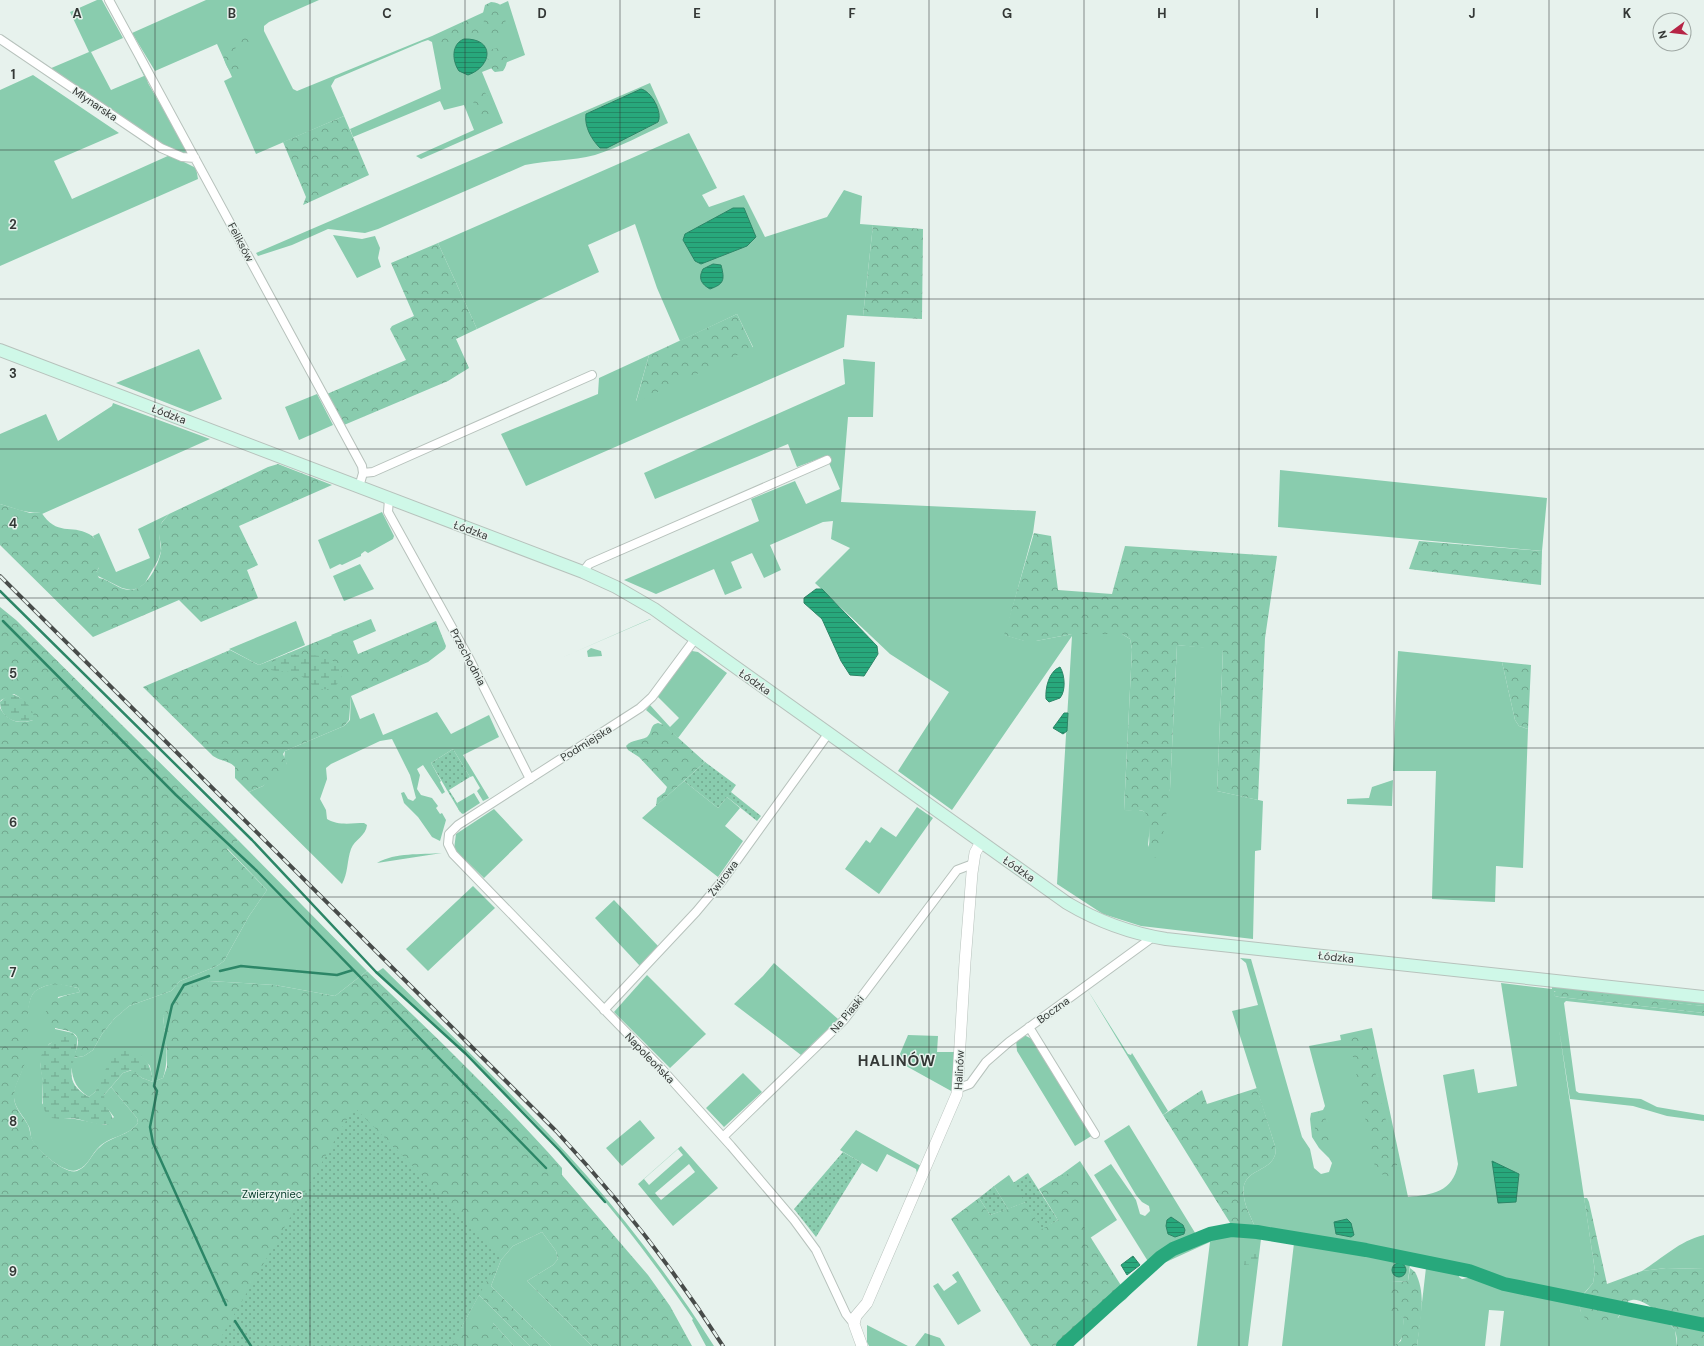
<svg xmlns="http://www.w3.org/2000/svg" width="1704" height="1346" viewBox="0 0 1704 1346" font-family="'DM Sans',sans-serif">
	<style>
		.grass { fill: #89ccae; fill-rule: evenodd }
		.forest { fill: url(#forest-crowns) }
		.wetland { fill: url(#wetland-marsh) }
		.park { fill: url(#park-dots) }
		.water { fill: url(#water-rules); stroke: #2c8667 }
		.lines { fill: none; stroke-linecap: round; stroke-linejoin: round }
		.stream { stroke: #2c8667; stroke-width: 2.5 }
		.river { stroke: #28a87c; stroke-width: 14 }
		.minor-casing { stroke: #b7c2bc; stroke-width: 10 }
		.tertiary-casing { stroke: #b7c2bc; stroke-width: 12 }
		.secondary-casing { stroke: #b7c2bc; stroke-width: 14 }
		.minor { stroke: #fff; stroke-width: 8 }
		.tertiary { stroke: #fff; stroke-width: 11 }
		.secondary { stroke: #cff8e8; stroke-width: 12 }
		.rail-casing { stroke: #484c4a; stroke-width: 4 }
		.rail { stroke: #e7f2ed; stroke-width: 2.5; stroke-dasharray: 8; stroke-linecap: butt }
		.grid { fill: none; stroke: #343836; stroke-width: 1; stroke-opacity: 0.55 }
		.labels { text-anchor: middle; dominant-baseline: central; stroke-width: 3; stroke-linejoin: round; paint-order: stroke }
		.street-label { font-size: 11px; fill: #343836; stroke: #e7f2ed }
		.park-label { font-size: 11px; fill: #073c2a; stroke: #e7f2ed }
		.district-label { font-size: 15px; font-weight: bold; letter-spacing: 1px; fill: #343836; stroke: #e7f2ed }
		.grid-label { font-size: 13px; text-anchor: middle; font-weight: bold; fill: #343836; stroke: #e7f2ed; stroke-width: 3; stroke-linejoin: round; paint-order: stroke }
	</style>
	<defs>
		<pattern id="forest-crowns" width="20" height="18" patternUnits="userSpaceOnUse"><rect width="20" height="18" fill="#89ccae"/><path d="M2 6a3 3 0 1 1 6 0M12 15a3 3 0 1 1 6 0" fill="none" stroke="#71a78e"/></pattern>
		<pattern id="wetland-marsh" width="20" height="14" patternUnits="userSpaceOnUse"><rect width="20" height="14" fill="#89ccae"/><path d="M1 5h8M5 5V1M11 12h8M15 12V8" fill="none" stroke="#71a78e"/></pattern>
		<pattern id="park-dots" width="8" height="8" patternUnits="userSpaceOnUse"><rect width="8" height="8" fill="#89ccae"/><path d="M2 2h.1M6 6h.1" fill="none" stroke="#71a78e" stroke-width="1.8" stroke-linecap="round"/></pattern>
		<pattern id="water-rules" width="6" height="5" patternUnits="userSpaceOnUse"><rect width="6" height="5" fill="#28a87c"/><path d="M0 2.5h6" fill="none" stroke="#238a66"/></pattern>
	</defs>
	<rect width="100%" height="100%" fill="#e7f2ed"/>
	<!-- grass -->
	<path class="grass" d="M97 0H102L123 38 91 52 111 90 144 76 137 62 139 63 147 78 148 83 194 162C144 134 96 102 49 69L89 52 70 12Z
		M206 0H319L269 22 264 26V31L293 89 297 91 432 36 508 1 525 55 482 72 503 123 421 159 416 156 474 130 464 105 444 110 440 101 353 137 350 129 441 89 432 42 428 40 422 42 335 79 331 86 344 116 256 154 224 81 232 77 217 44 155 71 132 33Z
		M33 75 119 133 54 161 72 199 170 155 196 168 198 179 0 266V90Z
		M650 83 668 123C644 134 620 147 595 155 572 161 548 160 525 165L378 229 365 233 328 229 292 245 258 256 256 253Z
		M689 133 717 188 702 195 709 207 744 195 765 237 827 217 844 190 862 196 860 224 873 225 863 316 847 315 844 347 526 486 501 434 598 394 599 378 649 355 636 401 753 347 737 314 680 341 657 288 635 224 588 245 599 272 477 329 438 243Z
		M333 235 362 239 375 236 380 248 378 258 381 267 357 278Z
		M199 349 222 399 190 412 116 383Z
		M843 359 875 362 873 417H848L841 502 1036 511 1033 533 1005 635 1025 641H1036L1072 634H1122L1130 639 1132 649 1124 810C1130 811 1138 809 1143 811 1154 816 1148 838 1148 847L1170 789 1177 645 1223 649 1217 791 1263 801 1261 850 1255 851 1253 939 1141 926 1103 914 1057 884 1072 636 952 810 898 771 949 692 890 654 815 583 850 548 831 539 833 521 823 522 770 545 781 570 764 578 752 553 731 562 742 588 725 595 714 569 656 594 624 580 759 521 751 499 795 481 806 504 840 489 826 456 797 467 788 444 655 499 644 473 845 384Z
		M317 394 333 425 299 440 285 407Z
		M113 403 210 439 42 514 40 512C26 514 14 508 0 504V434L46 414 58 441 112 406Z
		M1280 470 1547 498 1542 551 1278 527Z
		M382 512 394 536 393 539 368 553 365 551 361 554V556L342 565 340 564 330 569 318 540Z
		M169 514 162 522 159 531 161 551 158 560 145 583 139 588 131 590 122 588 96 575V572L99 568 96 542 93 536 99 533 116 572 150 558 138 529Z
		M360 564 374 589 344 601 333 576Z
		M371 619 376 631 353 641 358 654 331 635Z
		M650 619H651L561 658 568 655Z
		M296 621 305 645 259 665 229 649Z
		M591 648 601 651 602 656 588 657 587 651Z
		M692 651 698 652 727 673 678 738 646 710 650 705 670 727 679 718 657 696 688 655Z
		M1398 651 1502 662 1515 720 1519 726 1528 729 1523 868 1496 866 1495 902 1432 899 1436 771H1393Z
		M351 696 360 719 374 713 383 735 437 712 451 734 489 715 499 737 463 755 489 798 483 801 477 791 480 788 473 776 470 777 453 749 431 763 441 781 440 782 445 792 442 794 423 765 417 769 420 775 417 789 421 795 432 798 438 806 436 808 440 814 442 813 446 820 440 841 432 837 418 817 404 803 401 793 404 792 408 799 413 801 416 798 410 775 392 739 380 741 331 764 326 768 327 779 320 799 326 810 327 819C338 826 352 823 364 823L367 825C366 836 355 839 351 849 347 860 348 874 342 884L249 792 263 786 287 764 284 759 285 751 344 726 350 720Z
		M1393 780 1392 806 1347 804V799L1369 798 1372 787Z
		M684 781 718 808 727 797 740 808 725 826 743 841 718 877 642 818Z
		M474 793 480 803 463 814 461 813 457 803Z
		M917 807 933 818 879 894 845 869 866 840 870 843 881 827 896 837Z
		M494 809 523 840 484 878 454 849 456 834Z
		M238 840 367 971 335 996 275 985 209 981 163 1016C165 1037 170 1058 163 1078L153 1082 150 1066 141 1056 101 1082 95 1092 89 1097C75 1089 69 1074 73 1058L84 1056 93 1050 102 1034 114 1019 129 1006 171 991 180 981 217 966 224 961 249 916 267 890 227 848Z
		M442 853 377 863C396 852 420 855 442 853Z
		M473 886 495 908 428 971 406 949Z
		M614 900 659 947 640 966 595 918Z
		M1240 958 1251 959 1302 1137 1310 1149 1314 1168 1321 1174 1329 1172 1332 1163 1329 1158 1319 1148 1312 1137 1310 1119 1311 1113 1323 1110 1325 1106 1309 1046 1341 1040 1340 1035 1372 1028 1408 1197C1432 1195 1453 1192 1458 1164L1443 1075 1474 1069 1478 1093 1517 1086 1501 983 1552 989V984L1704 1001V1006L1554 991 1555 996 1559 997 1704 1013V1016L1566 1001 1564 1003 1576 1091 1579 1093 1641 1099 1657 1107 1704 1115V1121L1667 1116 1633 1106 1570 1099 1559 1029 1595 1271 1593 1283 1580 1298 1461 1268 1459 1277 1462 1279 1477 1276 1524 1291 1579 1304 1581 1312 1618 1318 1622 1311 1665 1319 1675 1330 1677 1346H1500L1504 1311 1489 1310 1485 1346H1417L1427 1259 1411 1256 1408 1281 1392 1282 1398 1314 1404 1318C1403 1328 1405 1342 1393 1346H1282L1294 1243 1261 1239 1248 1346H1197L1210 1242 1153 1268 1126 1299 1093 1323 1067 1346H1057L1149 1263 1094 1175 1111 1164 1136 1200 1140 1214 1145 1216 1150 1211 1149 1206 1142 1202 1136 1195 1104 1141 1129 1125 1197 1236 1232 1226 1256 1229C1252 1219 1245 1207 1244 1197 1239 1168 1269 1174 1275 1155 1276 1153 1275 1149 1275 1146L1232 1011 1258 1005 1246 963Z
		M774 963 838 1019 801 1055 734 1004 763 976Z
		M383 968C452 1036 523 1103 587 1176 633 1229 676 1286 714 1346H706L692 1320 693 1319C658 1268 621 1219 580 1172 517 1101 447 1036 377 972Z
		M647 975 706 1034 670 1068 614 1012Z
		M56 983 78 988 80 992 58 997 55 1029 73 1033 77 1038 68 1035 49 1044 40 1063 43 1081 42 1103 52 1118 75 1119 106 1125 114 1117 104 1104V1095L111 1087 137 1118 138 1123C129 1136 111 1136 100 1146 91 1154 89 1166 77 1170 65 1175 37 1150 32 1140 30 1135 31 1129 28 1125 24 1116 15 1109 14 1098 13 1086 20 1078 23 1067 30 1045 23 1017 31 997 35 987 47 986 56 983Z
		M1087 989 1128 1054 1131 1055 1132 1053 1168 1111 1163 1115Z
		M908 1035 938 1036 937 1052H954L953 1092 897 1061Z
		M1024 1035 1032 1039 1093 1135 1075 1146 1017 1051 1016 1040Z
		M743 1073 762 1092 724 1127 706 1108Z
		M640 1120 655 1138 622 1166 606 1148Z
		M856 1130 921 1166 917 1174 916 1169 887 1154 877 1172 840 1150Z
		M681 1146 718 1188 673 1226 638 1184ZM678 1149 683 1155 649 1185 644 1179ZM689 1164 695 1172 661 1200 655 1193Z
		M1080 1161 1117 1220 1090 1238 1054 1180Z
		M1009 1175 1026 1202 1008 1209 994 1186Z
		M542 1232 556 1251 558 1259 553 1265 527 1281 592 1346H551L491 1286 501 1260 513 1246Z
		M1704 1235V1269L1666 1268 1642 1271C1663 1258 1679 1241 1704 1235Z
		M958 1271 981 1311 958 1325 933 1286 938 1283 944 1291 957 1282 952 1275Z
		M479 1295 530 1346H514L493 1323 461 1328Z
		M867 1325 908 1346H869L867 1342Z
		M925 1333 940 1338 945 1346H915Z"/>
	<!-- forest -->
	<path class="forest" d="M491 2C517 3 504 41 491 33 486 30 484 21 482 17L485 5Z
		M466 21H472L480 25 483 31 482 35H468L457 37 448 53 439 50 437 46 440 38Z
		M247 35 250 36 251 40 250 43H239L235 49 242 70 240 74H233C227 70 222 57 223 49L230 43Z
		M503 48C509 53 508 65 503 71L495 72C489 68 483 52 493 49 496 48 500 48 503 48Z
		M480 89C490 94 493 107 493 118L488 124 482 121 471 97 472 92Z
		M344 116 369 175 303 205 306 197 283 142Z
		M873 225 923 229 922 319 863 316Z
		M438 243 477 329 456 339 469 368 448 381 344 425 327 394 406 360 390 329 392 326 414 316 391 263Z
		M737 314 753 348 636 402 649 355Z
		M278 464 332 485 239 526 258 565 247 570 258 598 201 622 179 600 93 637 0 545V504L30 513 41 512C57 537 71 524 89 534 102 541 105 563 96 572L99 578C110 580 119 590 130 590 146 590 159 565 161 551 162 544 158 536 159 530 160 523 165 519 169 514L268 467Z
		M1034 533 1051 536 1058 590 1112 594 1125 546 1277 556 1265 638 1258 800 1217 791 1223 650 1177 645 1170 789 1160 855 1156 858 1151 856C1147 844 1153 816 1143 811 1138 809 1130 811 1124 811L1132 649 1130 639 1122 634H1072L1036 641H1024L1004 635Z
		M1419 541 1542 551 1541 585 1409 569Z
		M0 607 16 620 238 840 227 849 267 890 249 916 224 961 217 966 180 981 171 991 129 1006 114 1019 102 1034 93 1050 84 1056 73 1058C75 1052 80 1044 77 1037 71 1025 40 1035 46 1011 50 997 68 995 80 992L78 988C64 985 50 981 37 990 25 996 28 1030 28 1042 27 1051 26 1061 23 1069 19 1079 14 1087 14 1098 15 1109 23 1116 28 1125 30 1129 30 1135 32 1139 37 1150 65 1175 77 1171 89 1166 91 1154 100 1147 111 1136 129 1136 138 1123L137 1118 111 1087 123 1073 132 1070 142 1078 153 1082 163 1078 167 1067V1053L163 1016 170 1003 188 987 209 981 275 985 335 996 367 971C434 1035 501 1099 562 1168V1175L648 1275 670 1306 692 1346H592L527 1281 553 1265 558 1259 556 1251 542 1232 513 1246 501 1260 491 1286 551 1346H530L479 1295 461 1328 476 1322 493 1323 514 1346H0V708C7 721 19 725 33 720 28 708 26 700 14 694L1 700 0 702Z
		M436 621 446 646 445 649 428 662 351 696 349 720 344 726 285 751 283 754 287 764 286 771 263 786 249 792 235 778V767C230 761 220 761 213 756L143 687 230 650 259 665 365 622 368 624 365 630H352L348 632 350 642 358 654Z
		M1502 662 1531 665 1528 729 1519 726 1515 720Z
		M658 723 664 725 705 762 656 806 657 798 665 792 667 787 639 757 628 750 626 746C632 739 640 741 647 737 653 732 649 725 658 723Z
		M1559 990 1704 1006V1013L1559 997 1555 996 1553 992Z
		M1359 1035 1366 1038 1370 1042 1380 1098 1397 1162V1172L1390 1177 1381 1174 1375 1167 1350 1043 1353 1037Z
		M1257 1088 1275 1146C1275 1149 1276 1153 1275 1155 1269 1174 1239 1168 1244 1197 1245 1207 1252 1219 1256 1229L1232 1226 1163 1115 1202 1090 1207 1104Z
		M1319 1112 1324 1113 1332 1141 1328 1148 1324 1147 1316 1135 1313 1117Z
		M1068 1174C1090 1185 1075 1200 1079 1219L1122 1287 1057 1346H1031L951 1219 979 1198 990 1215 1026 1202 1042 1228 1058 1220 1039 1189 1059 1176Z
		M1584 1198H1587L1589 1202 1607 1284 1642 1271 1666 1268 1704 1269V1346H1677C1677 1341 1677 1336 1675 1331 1671 1321 1643 1297 1632 1300 1621 1302 1622 1318 1613 1322 1610 1323 1606 1323 1603 1323 1587 1324 1579 1316 1579 1300L1593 1283 1595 1271Z
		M1410 1268 1415 1272C1427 1294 1420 1322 1417 1346H1393L1401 1341 1404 1318 1388 1311 1391 1282 1408 1281Z"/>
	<!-- wetland -->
	<path class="wetland" d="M291 654C305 656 321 653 333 661 351 671 338 692 321 689 312 688 306 678 298 674 289 670 279 673 271 670L269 663Z
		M9 694C21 695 31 705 34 716L33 720C19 725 0 720 0 702Z
		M73 1034 77 1038C79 1061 57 1079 89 1097L95 1092 110 1060 123 1048C145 1054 150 1061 153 1082L142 1078 131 1070 123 1073 104 1095C104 1108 114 1113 113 1123 101 1127 90 1122 77 1119 68 1117 52 1123 46 1113 41 1106 43 1094 43 1086 43 1078 40 1070 40 1062 41 1046 58 1036 73 1034Z
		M1255 1252 1258 1255 1257 1264 1244 1265 1245 1255Z"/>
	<!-- park -->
	<path class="park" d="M453 749 470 777 449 790 462 811 460 812 431 763Z
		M705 762 736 785 731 792 761 816 757 821 727 797 718 808 684 781Z
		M354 1107 501 1255 451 1346H216Z
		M843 1152 862 1163 816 1237 794 1209Z
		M1028 1173 1058 1220 1042 1229 1013 1183Z
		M994 1186 1008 1209 990 1215 979 1198Z"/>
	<!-- water -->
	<path class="water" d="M464 39C495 38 493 66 468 75L459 71C452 61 451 44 464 39Z
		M641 89C651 91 663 112 658 122L607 148H600C592 140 584 127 586 114Z
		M733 208H744L756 237 747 246 701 264 695 261 683 240 685 234Z
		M713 264 721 265C725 280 724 284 710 289 701 284 698 278 703 269Z
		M816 589H822L877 646 878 654 864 676 850 675 841 661 822 619 804 603V598Z
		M1060 667C1065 675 1066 691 1060 698L1049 702 1046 699C1045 688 1049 671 1060 667Z
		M1064 713H1068L1067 731 1063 734 1053 728Z
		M1492 1161 1519 1174 1516 1202 1498 1203Z
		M1171 1217 1183 1225 1185 1230 1184 1234 1175 1237 1168 1234 1166 1226 1167 1220Z
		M1347 1219 1351 1223 1354 1235 1351 1237 1336 1234 1334 1222Z
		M1133 1256 1140 1265 1127 1275 1121 1265Z
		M1392 1270a7 7 0 1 1 14 0a7 7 0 1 1-14 0Z"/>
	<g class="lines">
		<!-- stream -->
		<path class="stream" d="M0 591 252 840 376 972 466 1054 559 1150 605 1202
			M3 621 176 795 257 871 546 1168
			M220 971 241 966 337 975 353 970
			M209 976 184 985 172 1005 154 1086 157 1091 150 1127 153 1143 226 1305
			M235 1321 251 1346"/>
		<!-- river -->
		<path class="river" d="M1063 1346 1161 1257 1173 1249 1210 1234 1231 1230 1257 1232 1366 1250 1469 1271 1504 1284 1704 1325"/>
		<defs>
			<path id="minor" d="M109 0 362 466 363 473 359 487
				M0 39 161 148 182 157 195 158
				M363 473 373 472 592 375
				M389 499 388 512 470 660 530 779
				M583 572 589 564 598 560 827 460
				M695 639 652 697 640 708 458 825 449 834 448 844 453 854 660 1067 731 1146 794 1220 816 1250 846 1314 854 1324
				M604 1010 696 912 722 881 828 734
				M1029 1027 1095 1134
				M959 1088 970 1084 986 1062 1009 1042 1153 937
				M723 1137 844 1020 957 870 973 864"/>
			<path id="tertiary" d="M862 1346 854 1324 856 1316 867 1303 957 1094 965 962 972 873 975 853 981 842"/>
			<path id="secondary" d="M0 350 583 572 616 587 654 609 1067 903C1099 922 1129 933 1166 939L1704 997"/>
		</defs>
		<!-- minor casing -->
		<use href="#minor" class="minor-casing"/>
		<!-- tertiary casing -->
		<use href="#tertiary" class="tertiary-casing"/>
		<!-- secondary casing -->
		<use href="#secondary" class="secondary-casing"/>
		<!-- minor -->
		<use href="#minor" class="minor"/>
		<!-- tertiary -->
		<use href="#tertiary" class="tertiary"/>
		<!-- secondary -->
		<use href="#secondary" class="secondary"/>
		<defs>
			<path id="rail" d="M0 576 556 1131C618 1198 674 1269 723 1346"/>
		</defs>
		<!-- rail casing -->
		<use href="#rail" class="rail-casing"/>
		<!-- rail -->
		<use href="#rail" class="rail"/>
	</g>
	<!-- grid -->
	<path class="grid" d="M155 0V1346M310 0V1346M465 0V1346M620 0V1346M775 0V1346M929 0V1346M1084 0V1346M1239 0V1346M1394 0V1346M1549 0V1346M0 150H1704M0 299H1704M0 449H1704M0 598H1704M0 748H1704M0 897H1704M0 1047H1704M0 1196H1704"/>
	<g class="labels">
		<!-- street labels -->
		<g class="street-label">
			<text transform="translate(95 104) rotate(34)">Młynarska</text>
			<text transform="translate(241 242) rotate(62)">Feliksów</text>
			<text transform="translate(169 414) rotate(21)">Łódzka</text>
			<text transform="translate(471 530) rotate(20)">Łódzka</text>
			<text transform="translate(468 657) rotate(62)">Przechodnia</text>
			<text transform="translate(755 682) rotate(35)">Łódzka</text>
			<text transform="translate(586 743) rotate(-32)">Podmiejska</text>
			<text transform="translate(1019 869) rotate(35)">Łódzka</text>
			<text transform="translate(723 878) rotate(-53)">Żwirowa</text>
			<text transform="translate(1336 957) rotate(6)">Łódzka</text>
			<text transform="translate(1053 1010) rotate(-36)">Boczna</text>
			<text transform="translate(847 1014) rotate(-50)">Na Piaski</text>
			<text transform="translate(650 1058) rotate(46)">Napoleońska</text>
			<text transform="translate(959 1070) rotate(-87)">Halinów</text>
		</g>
		<!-- park labels -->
		<g class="park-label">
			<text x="272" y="1194">Zwierzyniec</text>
		</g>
		<!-- district labels -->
		<g class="district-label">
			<text x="897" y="1061">HALINÓW</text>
		</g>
	</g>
	<g class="grid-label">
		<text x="77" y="18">A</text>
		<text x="232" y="18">B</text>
		<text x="387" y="18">C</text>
		<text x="542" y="18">D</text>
		<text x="697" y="18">E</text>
		<text x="852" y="18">F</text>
		<text x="1007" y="18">G</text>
		<text x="1162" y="18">H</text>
		<text x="1317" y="18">I</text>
		<text x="1472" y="18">J</text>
		<text x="1627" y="18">K</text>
		<text x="13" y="79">1</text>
		<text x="13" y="229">2</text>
		<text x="13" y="378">3</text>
		<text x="13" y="528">4</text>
		<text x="13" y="678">5</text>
		<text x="13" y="827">6</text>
		<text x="13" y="977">7</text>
		<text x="13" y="1126">8</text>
		<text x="13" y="1276">9</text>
	</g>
	<!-- north arrow -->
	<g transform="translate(1672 32) rotate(255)"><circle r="19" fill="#e7f2ed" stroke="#9fa8a4"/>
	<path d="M0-3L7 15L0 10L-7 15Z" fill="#b62445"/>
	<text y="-6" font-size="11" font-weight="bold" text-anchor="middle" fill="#343836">N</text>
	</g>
</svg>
